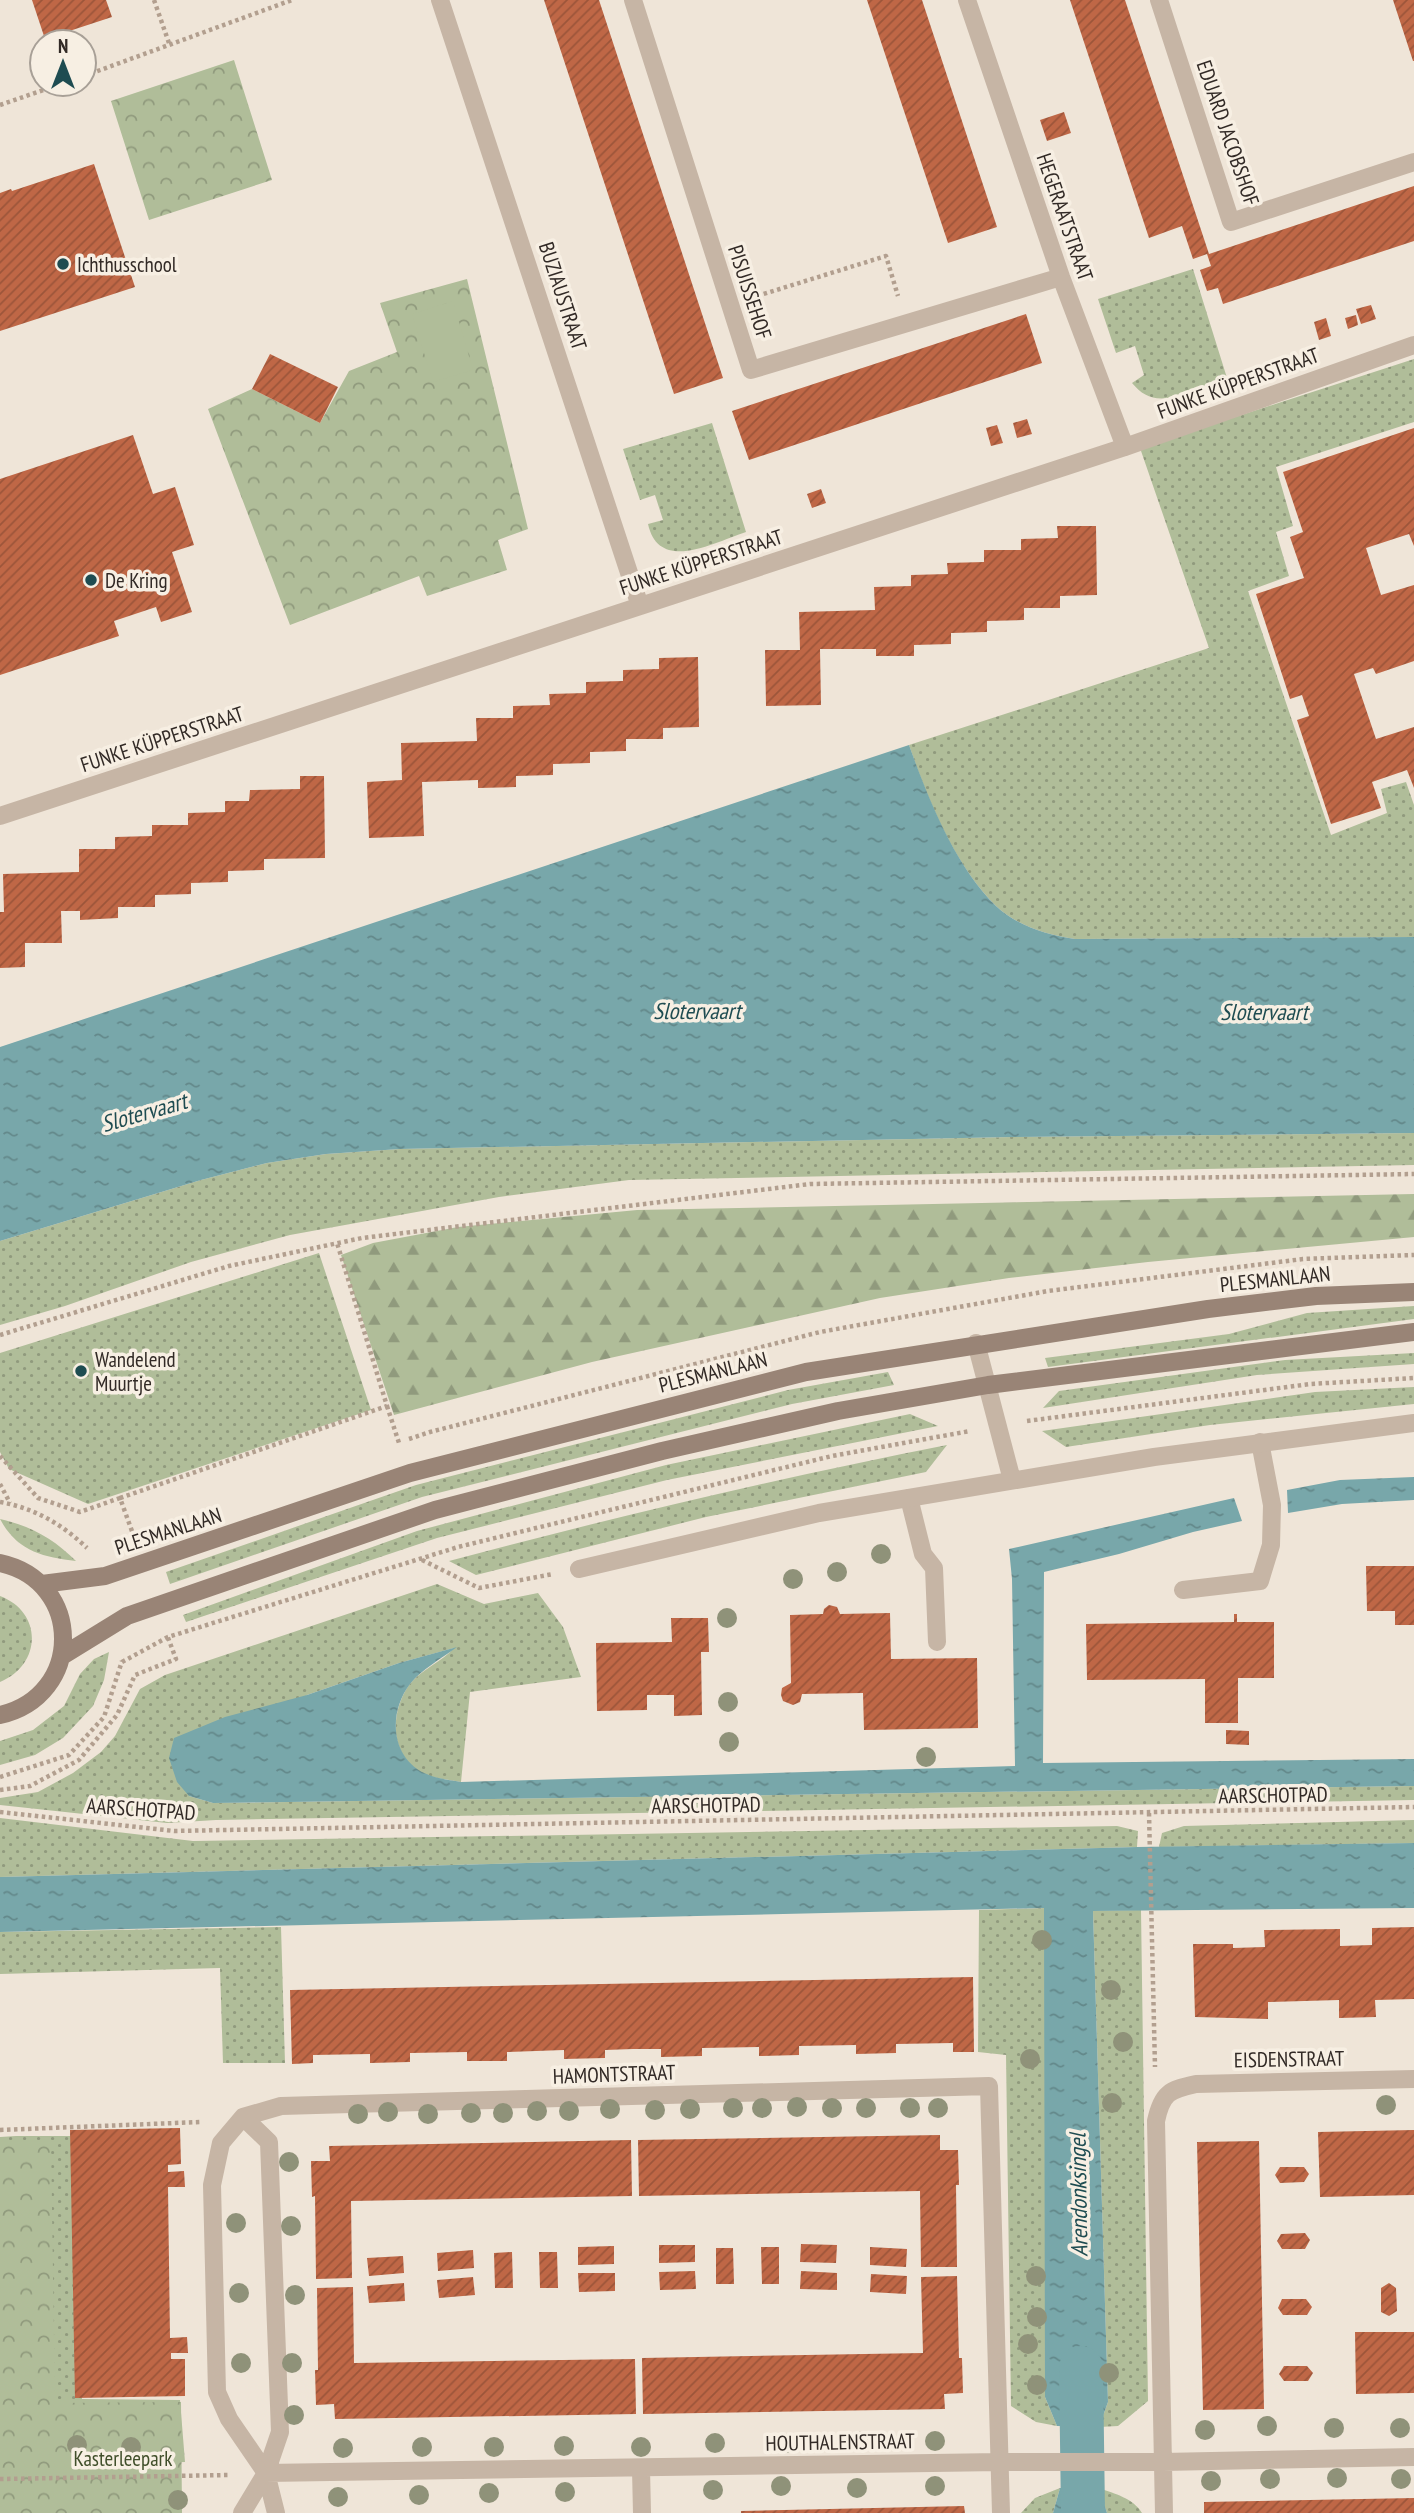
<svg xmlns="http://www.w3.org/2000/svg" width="1414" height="2513" viewBox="0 0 1414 2513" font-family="'PT Sans Narrow',sans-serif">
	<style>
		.grass { fill: url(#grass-dots) }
		.forest { fill: url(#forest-firs) }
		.park { fill: url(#park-crowns) }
		.pitch { fill: #b0bd99 }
		.water { fill: url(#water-ripples) }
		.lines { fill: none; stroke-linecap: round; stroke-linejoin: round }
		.canal { stroke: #78a7aa; stroke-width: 44 }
		.building { fill: url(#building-hatch) }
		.path { stroke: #b29f8f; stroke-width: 4.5; stroke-dasharray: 3.5 3.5; stroke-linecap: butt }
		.lane { stroke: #c6b5a5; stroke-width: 18 }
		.street { stroke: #c6b5a5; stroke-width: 18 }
		.secondary { stroke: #998476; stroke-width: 18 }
		.tree { fill: #8f9279 }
		.poi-dot { fill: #1e4c51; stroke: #f7efe3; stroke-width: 2.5 }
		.labels { text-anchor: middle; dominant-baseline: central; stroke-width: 7; stroke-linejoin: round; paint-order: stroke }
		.street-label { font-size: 21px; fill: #322a26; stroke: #f7efe3 }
		.poi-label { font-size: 21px; fill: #322a26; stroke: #f7efe3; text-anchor: start }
		.park-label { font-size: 21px; fill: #414f2b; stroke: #f7efe3 }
		.water-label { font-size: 23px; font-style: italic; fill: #1e4c51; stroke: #f7efe3 }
	</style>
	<defs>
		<pattern id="grass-dots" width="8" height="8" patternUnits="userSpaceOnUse" patternTransform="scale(1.75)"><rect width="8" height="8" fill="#b0bd99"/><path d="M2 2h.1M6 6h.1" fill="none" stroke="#909a7d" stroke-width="1.8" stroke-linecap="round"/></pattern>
		<pattern id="forest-firs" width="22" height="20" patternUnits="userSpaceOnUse" patternTransform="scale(1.75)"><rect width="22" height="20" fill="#b0bd99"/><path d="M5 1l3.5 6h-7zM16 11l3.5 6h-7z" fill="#909a7d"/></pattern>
		<pattern id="park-crowns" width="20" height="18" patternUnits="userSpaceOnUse" patternTransform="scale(1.75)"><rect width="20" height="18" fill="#b0bd99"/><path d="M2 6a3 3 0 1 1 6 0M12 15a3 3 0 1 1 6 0" fill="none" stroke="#909a7d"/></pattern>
		<pattern id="water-ripples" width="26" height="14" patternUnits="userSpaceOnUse" patternTransform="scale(1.75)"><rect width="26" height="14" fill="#78a7aa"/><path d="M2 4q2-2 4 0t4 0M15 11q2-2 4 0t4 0" fill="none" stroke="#63888a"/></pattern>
		<pattern id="building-hatch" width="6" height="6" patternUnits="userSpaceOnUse" patternTransform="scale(1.75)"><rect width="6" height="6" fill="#bf6746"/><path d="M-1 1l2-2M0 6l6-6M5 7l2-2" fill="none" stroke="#9c553a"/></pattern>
	</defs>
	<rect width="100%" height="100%" fill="#efe5d8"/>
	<!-- grass -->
	<path class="grass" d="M1193 269 1227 378 1168 398C1152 400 1142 395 1132 383L1144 375 1135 346 1116 353 1098 299Z
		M1414 359V422L1276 467 1293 526 1276 532 1289 576 1248 591 1331 835 1387 813 1381 789 1406 782 1414 805V937L1075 939C1047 935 1017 926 996 906 955 866 927 798 909 745L1209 648 1140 448Z
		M712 423 746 532C715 542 659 574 648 524L663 520 655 495 640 500 623 449Z
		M1414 1133V1165L629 1180 499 1197 290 1235 191 1262 65 1306 0 1325V1241L201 1180 267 1163 326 1154 400 1149 1013 1137Z
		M319 1253 371 1410 88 1504 9 1469 0 1452V1353Z
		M1414 1306V1319L1048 1367 1045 1358 1229 1334 1307 1313Z
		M1414 1353V1364L1257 1375 1043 1408 1059 1391 1285 1360Z
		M888 1372 894 1385 792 1404 422 1497 170 1584 166 1572 416 1485 788 1390Z
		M1414 1387V1404L1210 1425 1066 1447 1042 1431 1315 1392Z
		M910 1414 938 1426 667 1480 437 1538 186 1622 183 1615 417 1531 666 1465Z
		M947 1445 926 1472 706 1517 476 1575 449 1561C614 1517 779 1478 947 1445Z
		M0 1519C31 1526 54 1539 76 1561 42 1557 17 1551 0 1519Z
		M437 1584 484 1604 538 1593 563 1627 581 1677 470 1692 461 1782C451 1780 439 1779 429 1776 390 1761 388 1716 409 1685 420 1670 443 1661 454 1648L399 1663 307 1695 189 1796 213 1803 1414 1786V1800L216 1820 167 1823 0 1805V1798L38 1792 73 1773 101 1752 115 1736 140 1689 165 1675Z
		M0 1596C43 1612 42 1665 0 1682Z
		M109 1652 104 1680 93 1706 63 1738 35 1755 0 1765V1741L33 1730 64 1706 80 1674 94 1659Z
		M0 1818 193 1841 1117 1826 1138 1831 1137 1847 0 1877Z
		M1414 1820V1843L1159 1847 1162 1833 1184 1826Z
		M1045 1908V2397L1057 2426 1036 2422 1011 2406 1006 2055 978 2052 979 1910Z
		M1141 1910 1148 2401 1118 2426 1099 2427 1108 2402 1093 1911Z
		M281 1927 285 2063H223L220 1968 0 1974V1932Z
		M16 2136H71L82 2399 180 2400 185 2462 0 2468V2137Z
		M1060 2488 1053 2513H1021L1035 2498Z
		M1099 2488C1115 2494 1133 2498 1142 2513H1107Z"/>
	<!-- forest -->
	<path class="forest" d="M1414 1194V1237L1148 1262 1009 1278 880 1298 592 1362 394 1415 341 1255 373 1243 458 1227 637 1210Z"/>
	<!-- park -->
	<path class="park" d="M234 60 272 180 149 220 111 101Z
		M467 279 528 529 498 540 507 570 427 596 419 576 290 625 208 409 252 389 320 423 349 371 397 352 380 303Z
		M0 2141 51 2142 55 2403 181 2402 182 2513H0Z"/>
	<!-- pitch -->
	<path class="pitch" d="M453 301 473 370 433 382 412 314Z"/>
	<!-- water -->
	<path class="water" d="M909 745C928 798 955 866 996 906 1017 926 1047 935 1075 939L1414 937V1133L1013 1137 400 1149 326 1154 267 1163 201 1180 0 1241V1047Z
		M1414 1477V1500L1342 1504 1288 1513 1287 1490 1340 1480Z
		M1234 1498 1242 1521 1193 1532 1119 1554 1044 1572 1043 1763 1414 1759V1786L213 1803 189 1796 177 1782 169 1758 174 1738 225 1717 307 1695 399 1663 457 1647C442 1658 421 1670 410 1684 387 1714 391 1761 429 1775 439 1779 451 1780 461 1782L1015 1766 1012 1579 1009 1549Z
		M1414 1843V1908L1093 1911 1108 2402 1099 2427 1057 2426 1045 2397 1044 1908 0 1932V1877L1137 1847Z
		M1060 2488H1099L1107 2513H1053Z"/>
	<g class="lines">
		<!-- canal -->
		<path class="canal" d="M1081 2368 1083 2513"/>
	</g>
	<!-- building -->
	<path class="building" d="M32 0H106L112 17 45 39Z
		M544 0H599L723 378 674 394Z
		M867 0H922L997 227 948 243Z
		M1070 0H1125L1209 254 1414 186V241L1223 304 1218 288 1207 291 1200 270 1211 266 1207 254 1193 259 1182 226 1149 238Z
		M1393 0H1414V61H1413Z
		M1064 112 1071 133 1047 141 1040 120Z
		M94 164 135 287 0 331V193L11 189 12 191Z
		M1371 305 1376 319 1361 324 1356 309Z
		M1026 314 1042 363 749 460 732 411Z
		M1356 315 1358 325 1348 329 1345 318Z
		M1326 318 1331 336 1319 340 1314 322Z
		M270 354 338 387 320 423 252 389Z
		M1027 419 1032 434 1017 438 1013 423Z
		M997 425 1003 443 991 446 986 428Z
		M1414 428V546L1409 534 1366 548 1381 595 1414 585V661L1376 674 1373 668 1354 674 1376 739 1414 727V788L1407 770 1372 782 1381 808 1331 824 1297 720 1309 716 1302 695 1290 699 1256 594 1304 578 1290 537 1303 532 1283 472Z
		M133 435 153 494 175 487 194 545 172 552 192 612 161 622 156 607 114 621 119 636 0 675V479Z
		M821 489 826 503 812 508 807 494Z
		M1057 526H1096L1097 595 1060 596V608H1024V620L987 621V632L951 633V644L914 645V656H876V649H820L821 705 766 706 765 650H800L799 612 875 610 874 587 911 586V575L948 574 947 563 984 562V550H1021V539L1058 538Z
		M698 657 699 727 663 728V739H626V751L590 752V763L553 764V775L516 776V787L478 788V780L422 782 424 836 369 838 367 782 402 780 401 743 477 741 476 718H513V706L550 705 549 694 586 693V682L623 681V670L659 669V658Z
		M300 776H324L325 858 264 859V870L228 871V882L191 883V894L155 895V907H118V918L80 920V911H61L62 943H25V967L0 968V912H4L3 874 79 872V849H115V837L152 836V825H188V813L225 812V801H249L250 790 300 789Z
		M1366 1566H1414V1625H1395V1611H1367Z
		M829 1605 837 1607 840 1614 890 1613 891 1659 977 1658 978 1728 864 1730 863 1693 802 1694 800 1702 793 1705 783 1701 781 1695 782 1688 791 1683 790 1615 823 1614 824 1609Z
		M1234 1614H1237V1622H1274V1678H1238V1723H1205V1679L1087 1680 1086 1624 1234 1622Z
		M671 1618H708L709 1652H701L702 1715 674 1716V1695H647V1710L597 1711 596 1643 672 1642Z
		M1226 1730 1249 1731V1745L1226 1744Z
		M1414 1927V1999L1375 2000 1376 2017 1339 2018V2000L1268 2002V2019L1195 2017 1193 1944H1233V1948L1265 1947 1264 1930 1340 1929V1946L1372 1945V1928Z
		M973 1977 974 2052H953V2043L896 2044V2053L856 2054V2045L799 2046V2055L759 2056V2047L702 2048V2056L661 2057V2049H633L605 2050V2058L564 2059V2050L507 2052V2061H467V2052L410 2053V2062L370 2063V2054L313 2055V2063L292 2064 290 1990Z
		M180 2128 181 2164 168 2165V2172L184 2171 185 2187H168L170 2338 187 2337 188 2353H171V2359H185V2396L75 2398 70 2130Z
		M1414 2130V2195L1320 2197 1318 2132Z
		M940 2135V2150H958L959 2185H956L957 2267H921L920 2191 639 2196 638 2140Z
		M631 2140 632 2196 351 2201 352 2278 316 2279 315 2196 312 2197 311 2161H330L329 2146Z
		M1259 2141 1264 2409 1203 2410 1197 2142Z
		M1280 2167H1304L1309 2174 1304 2182 1280 2183 1275 2175Z
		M1305 2233 1310 2240 1305 2249H1282L1277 2241 1281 2234Z
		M801 2244 837 2245 836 2263 800 2262Z
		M659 2245H695V2262L659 2263Z
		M614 2246V2264L578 2265V2247Z
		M761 2247H779V2284H762Z
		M870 2247 907 2249 906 2267 870 2265Z
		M716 2248H733L734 2284H716Z
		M473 2250 474 2268 438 2271 437 2253Z
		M512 2252 513 2288H495L494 2253Z
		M539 2252H557L558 2288H540Z
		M403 2256 404 2273 369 2276 367 2258Z
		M695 2271 696 2289 660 2290 659 2272Z
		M801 2271 837 2273V2290L800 2289Z
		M578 2273H615V2291L579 2292Z
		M871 2274 907 2276 906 2294 870 2292Z
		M957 2276 959 2358H962L963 2393 944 2394 945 2409 643 2414 642 2358 923 2353 921 2277Z
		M473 2277 475 2295 439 2298 437 2280Z
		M404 2283 405 2301 369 2303 367 2286Z
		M1389 2283 1396 2288 1397 2311 1389 2316 1381 2312V2288Z
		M353 2287 354 2363 635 2359 636 2414 335 2419 334 2404 316 2405 315 2370H318L317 2288Z
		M1282 2299H1306L1312 2307 1307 2315H1283L1278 2308Z
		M1355 2332H1414V2393L1356 2394Z
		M1284 2366H1307L1313 2373 1308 2381H1284L1279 2374Z
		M1414 2498V2513H1204V2502Z
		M964 2506 965 2513H741V2511Z"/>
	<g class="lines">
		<!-- path -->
		<path class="path" d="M154 0 170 46
			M84 76 292 0
			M0 105 61 84
			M757 296 886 256 898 296
			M0 1335 229 1266 362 1238 810 1184 1414 1174
			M387 1406 399 1443
			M1027 1421 1310 1384 1414 1378
			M409 1439 430 1432 820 1332 1048 1291 1303 1259 1414 1255
			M0 1456 38 1498 80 1512 120 1498 133 1534
			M0 1484 10 1503
			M120 1498 387 1406 337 1243
			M0 1502C34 1508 62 1524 87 1548
			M422 1560 479 1588 553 1574
			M122 1662 168 1637 458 1547 832 1456 970 1431
			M0 1777 69 1755 104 1717 122 1661
			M0 1790 30 1786 79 1760 117 1715 135 1675 176 1659 167 1635
			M0 1812 174 1831 1414 1807
			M1149 1813 1155 2067
			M0 2130 200 2122
			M0 2479 230 2475"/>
		<!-- lane -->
		<path class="lane" d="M909 1498 923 1554 934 1568 937 1642
			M1183 1590 1260 1581 1271 1545 1272 1505 1260 1442"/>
		<!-- street -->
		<path class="street" d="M440 0 640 606
			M633 0 751 370 1061 277
			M967 0 1061 277 1125 447
			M1159 0 1231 222 1414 162
			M0 816 1125 447 1414 345
			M976 1343 1012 1480
			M579 1569 819 1513 1154 1457 1414 1423
			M243 2117 269 2142 280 2432 266 2473 276 2513
			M641 2469 642 2513
			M266 2473 1000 2462H1163L1414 2457
			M242 2513 266 2473 229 2419 217 2392 212 2185 221 2143 243 2117 281 2106 989 2086 1001 2513
			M1164 2513 1156 2121C1162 2093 1169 2090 1196 2084L1414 2079"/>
		<!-- secondary -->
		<path class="secondary" d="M0 1563C84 1581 84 1696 0 1715
			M42 1584 105 1576 410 1473 806 1372 1208 1309 1316 1296 1414 1292
			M62 1656 127 1616 435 1510 662 1451 838 1411 988 1385 1414 1332"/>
	</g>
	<!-- trees -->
	<g class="tree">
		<circle cx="881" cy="1554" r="10"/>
		<circle cx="837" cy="1572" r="10"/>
		<circle cx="793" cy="1579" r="10"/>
		<circle cx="727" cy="1618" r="10"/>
		<circle cx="728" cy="1702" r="10"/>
		<circle cx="729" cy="1742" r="10"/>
		<circle cx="926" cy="1757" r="10"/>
		<circle cx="1042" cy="1940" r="10"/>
		<circle cx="1111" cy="1990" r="10"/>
		<circle cx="1123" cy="2042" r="10"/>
		<circle cx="1030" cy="2059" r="10"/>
		<circle cx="1112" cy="2103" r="10"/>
		<circle cx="1386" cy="2105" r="10"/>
		<circle cx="797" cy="2107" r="10"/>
		<circle cx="733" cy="2108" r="10"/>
		<circle cx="762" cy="2108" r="10"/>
		<circle cx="832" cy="2108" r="10"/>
		<circle cx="866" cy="2108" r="10"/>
		<circle cx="910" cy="2108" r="10"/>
		<circle cx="938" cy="2108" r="10"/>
		<circle cx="610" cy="2109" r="10"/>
		<circle cx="690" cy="2109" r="10"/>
		<circle cx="655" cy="2110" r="10"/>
		<circle cx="537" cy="2111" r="10"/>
		<circle cx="569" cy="2111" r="10"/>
		<circle cx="388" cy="2112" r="10"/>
		<circle cx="471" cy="2113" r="10"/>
		<circle cx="503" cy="2113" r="10"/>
		<circle cx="358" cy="2114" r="10"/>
		<circle cx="428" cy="2114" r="10"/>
		<circle cx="289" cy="2162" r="10"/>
		<circle cx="236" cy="2223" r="10"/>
		<circle cx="291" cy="2226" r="10"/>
		<circle cx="1036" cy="2276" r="10"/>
		<circle cx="239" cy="2293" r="10"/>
		<circle cx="295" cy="2295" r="10"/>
		<circle cx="1037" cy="2317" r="10"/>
		<circle cx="1028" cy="2344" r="10"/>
		<circle cx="241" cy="2363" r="10"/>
		<circle cx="292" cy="2363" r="10"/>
		<circle cx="1109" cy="2373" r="10"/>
		<circle cx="1037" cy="2385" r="10"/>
		<circle cx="294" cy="2415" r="10"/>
		<circle cx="1267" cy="2426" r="10"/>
		<circle cx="1334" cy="2428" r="10"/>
		<circle cx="1400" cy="2428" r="10"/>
		<circle cx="1205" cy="2430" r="10"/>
		<circle cx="858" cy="2441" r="10"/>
		<circle cx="935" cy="2441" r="10"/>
		<circle cx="715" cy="2443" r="10"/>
		<circle cx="786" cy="2443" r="10"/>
		<circle cx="77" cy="2445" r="10"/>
		<circle cx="564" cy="2446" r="10"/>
		<circle cx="131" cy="2447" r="10"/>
		<circle cx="422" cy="2447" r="10"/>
		<circle cx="494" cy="2447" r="10"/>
		<circle cx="641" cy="2447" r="10"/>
		<circle cx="343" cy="2448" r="10"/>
		<circle cx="1337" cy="2478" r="10"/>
		<circle cx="1270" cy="2479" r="10"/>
		<circle cx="1401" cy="2479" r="10"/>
		<circle cx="1211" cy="2481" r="10"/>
		<circle cx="781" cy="2486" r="10"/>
		<circle cx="935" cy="2486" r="10"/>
		<circle cx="857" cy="2488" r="10"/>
		<circle cx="713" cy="2490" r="10"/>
		<circle cx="565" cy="2492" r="10"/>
		<circle cx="489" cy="2493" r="10"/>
		<circle cx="419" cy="2495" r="10"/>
		<circle cx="338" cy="2497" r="10"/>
		<circle cx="178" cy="2500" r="10"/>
	</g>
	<!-- markers -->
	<g class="poi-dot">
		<circle cx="63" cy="264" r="7"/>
		<circle cx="91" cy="580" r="7"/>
		<circle cx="81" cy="1371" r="7"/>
	</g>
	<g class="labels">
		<!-- street labels -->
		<g class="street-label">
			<text transform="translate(1228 133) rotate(71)">EDUARD JACOBSHOF</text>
			<text transform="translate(1065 217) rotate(71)">HEGERAATSTRAAT</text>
			<text transform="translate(750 292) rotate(72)">PISUISSEHOF</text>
			<text transform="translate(563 296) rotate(72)">BUZIAUSTRAAT</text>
			<text transform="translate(1238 383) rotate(-20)">FUNKE KÜPPERSTRAAT</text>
			<text transform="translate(701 562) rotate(-18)">FUNKE KÜPPERSTRAAT</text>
			<text transform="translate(162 739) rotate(-18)">FUNKE KÜPPERSTRAAT</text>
			<text transform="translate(1275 1279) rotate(-6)">PLESMANLAAN</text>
			<text transform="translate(713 1372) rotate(-14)">PLESMANLAAN</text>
			<text transform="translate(168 1531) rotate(-18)">PLESMANLAAN</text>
			<text transform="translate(1273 1795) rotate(-1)">AARSCHOTPAD</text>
			<text transform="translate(706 1805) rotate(-1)">AARSCHOTPAD</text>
			<text transform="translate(141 1809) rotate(4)">AARSCHOTPAD</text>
			<text transform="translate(1289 2059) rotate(-1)">EISDENSTRAAT</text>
			<text transform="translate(614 2074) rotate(-2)">HAMONTSTRAAT</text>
			<text transform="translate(840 2442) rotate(-1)">HOUTHALENSTRAAT</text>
		</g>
		<!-- poi labels -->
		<g class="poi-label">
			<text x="77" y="264">Ichthusschool</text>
			<text x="105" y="580">De Kring</text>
			<text x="95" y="1359">Wandelend<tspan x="95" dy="24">Muurtje</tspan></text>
		</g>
		<!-- park labels -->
		<g class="park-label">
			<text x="123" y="2458">Kasterleepark</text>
		</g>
		<!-- water labels -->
		<g class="water-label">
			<text x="697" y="1010">Slotervaart</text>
			<text x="1264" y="1011">Slotervaart</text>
			<text transform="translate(144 1112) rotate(-16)">Slotervaart</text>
			<text transform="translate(1078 2195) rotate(-91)">Arendonksingel</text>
		</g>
	</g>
	<!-- north arrow -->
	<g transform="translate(63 63)"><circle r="33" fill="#f7efe3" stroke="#a8a097" stroke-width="2"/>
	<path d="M0-5L12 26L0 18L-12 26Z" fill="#1e4c51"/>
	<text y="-10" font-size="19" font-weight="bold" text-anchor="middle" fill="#322a26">N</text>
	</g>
</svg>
